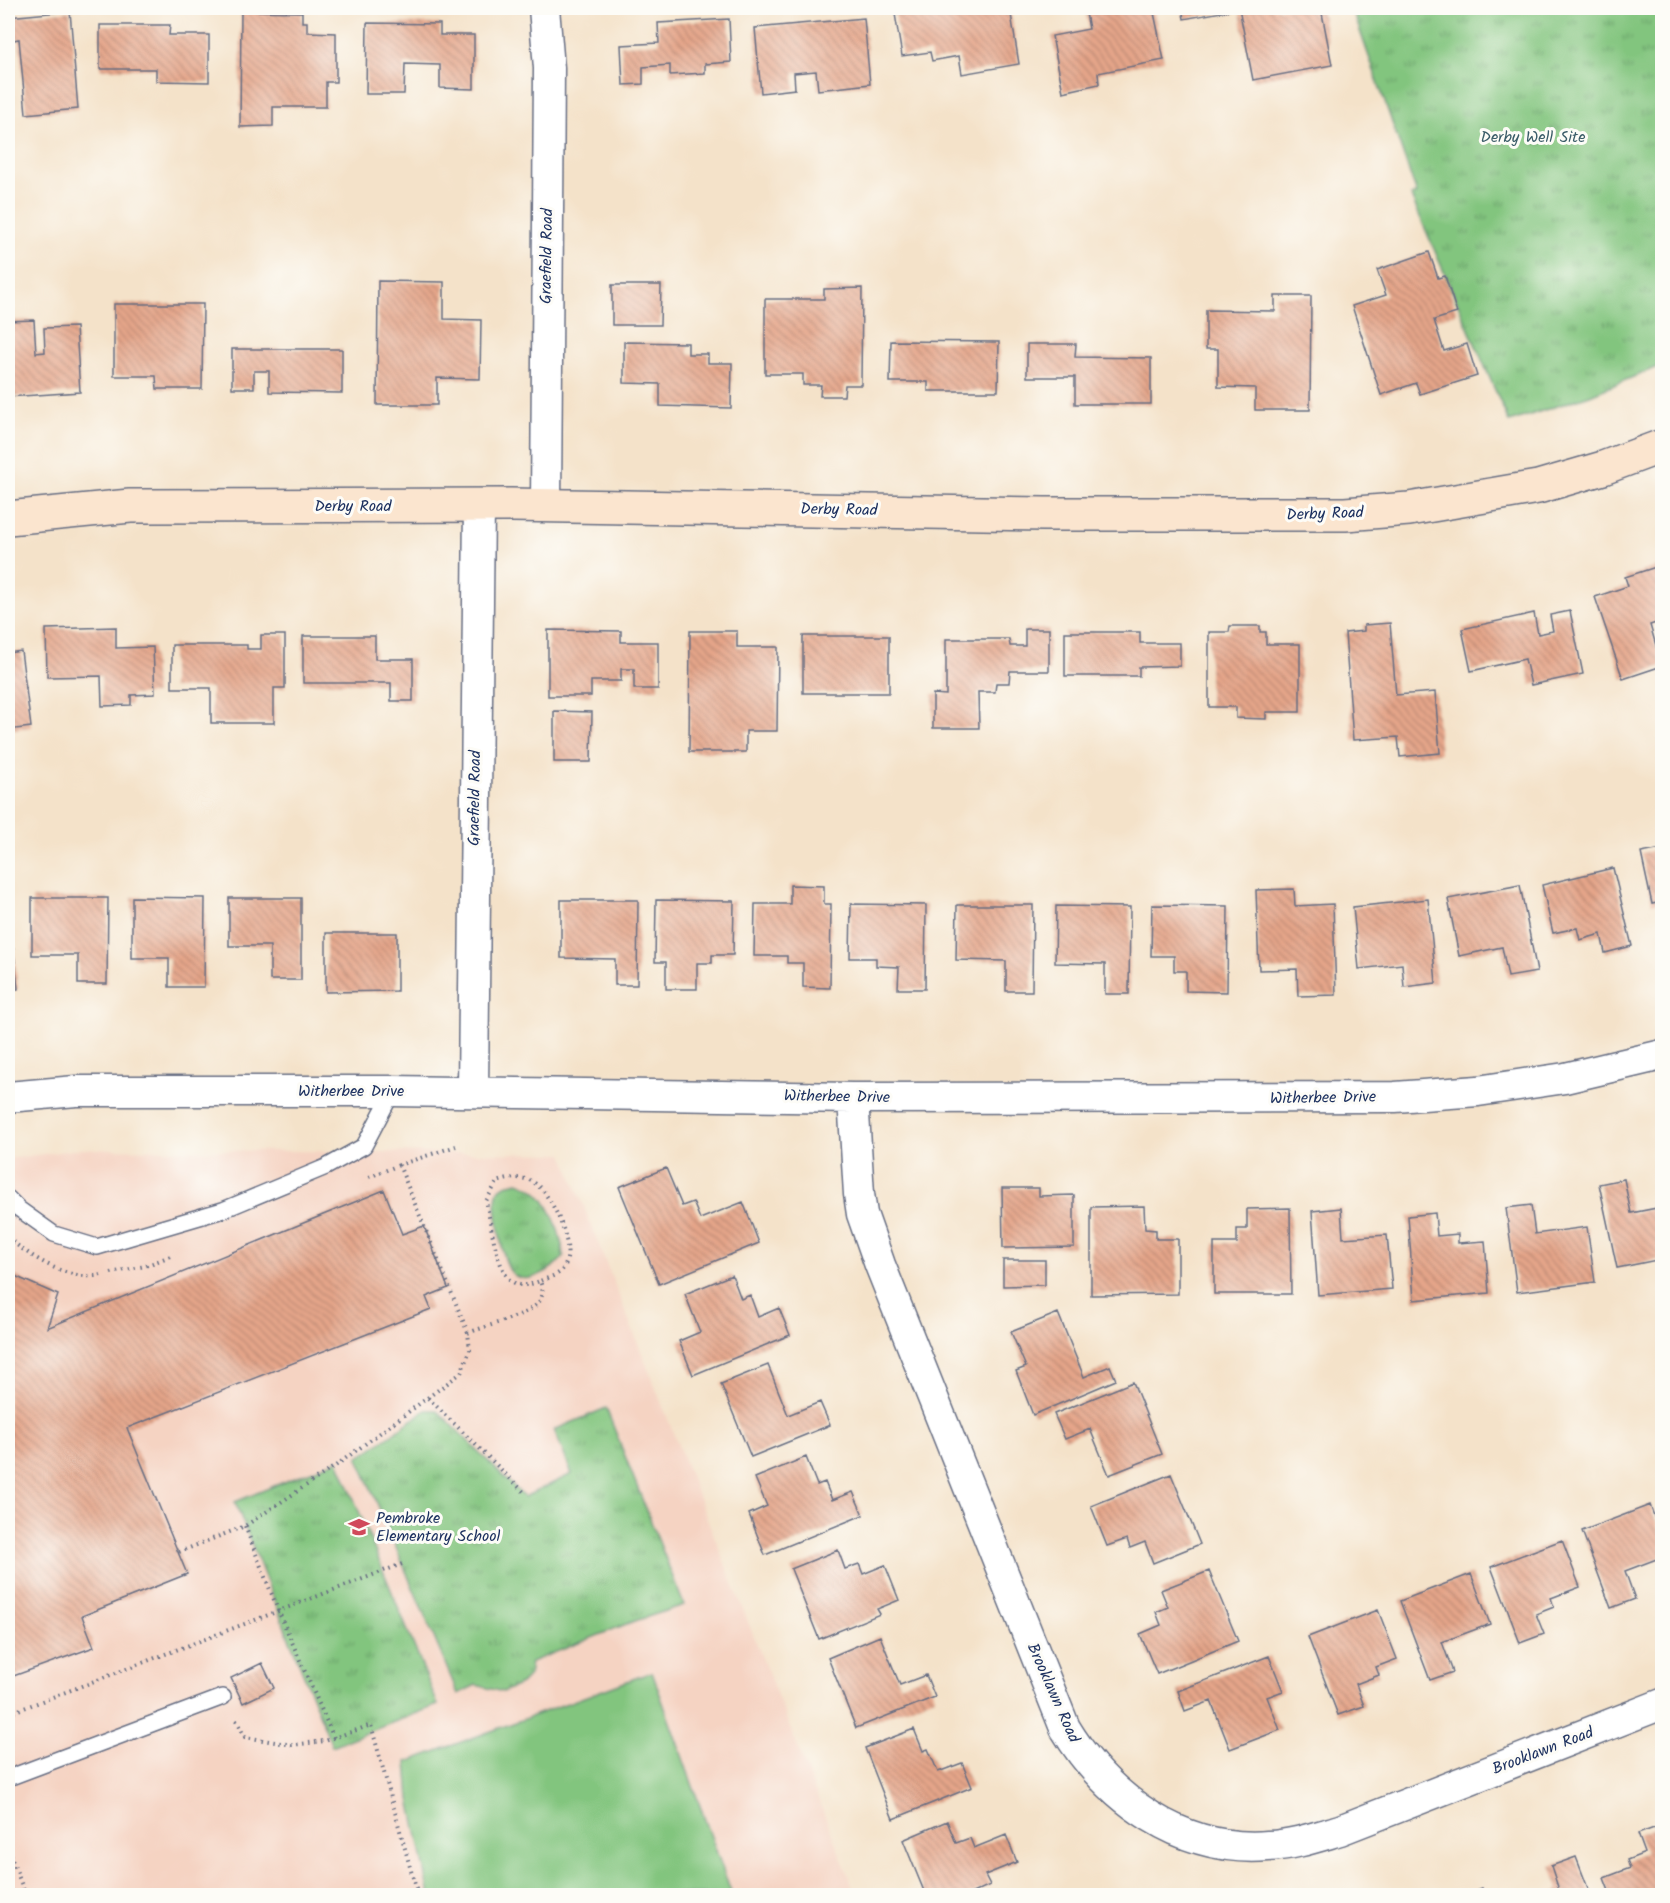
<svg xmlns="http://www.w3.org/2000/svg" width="1670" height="1903" viewBox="0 0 1670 1903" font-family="Kalam,sans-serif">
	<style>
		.built { fill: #f5d3c2 }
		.park { fill: url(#park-tufts); stroke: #4e7a6e; stroke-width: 1.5 }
		.pitch { fill: #82c57e; stroke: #4e7a6e; stroke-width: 1.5 }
		.building { fill: url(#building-back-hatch) }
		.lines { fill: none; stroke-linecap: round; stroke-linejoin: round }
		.lane-casing { stroke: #676e83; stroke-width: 18 }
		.street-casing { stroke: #676e83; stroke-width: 33 }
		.secondary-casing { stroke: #676e83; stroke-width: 36 }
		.path { stroke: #676e83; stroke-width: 4; stroke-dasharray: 1.5 4.5; stroke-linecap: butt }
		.lane { stroke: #fff; stroke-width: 15 }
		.street { stroke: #fff; stroke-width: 30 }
		.secondary { stroke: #fbe5cf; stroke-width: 33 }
		.labels { text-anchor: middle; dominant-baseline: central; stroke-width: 6; stroke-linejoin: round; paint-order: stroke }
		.park-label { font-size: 16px; fill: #3a5c68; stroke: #fdfcf7 }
		.street-label { font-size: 16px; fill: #1b2f5e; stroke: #fdfcf7 }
		.poi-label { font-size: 16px; fill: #1b2f5e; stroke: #fdfcf7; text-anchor: start }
	</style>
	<defs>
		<pattern id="park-tufts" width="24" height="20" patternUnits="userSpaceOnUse" patternTransform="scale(1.5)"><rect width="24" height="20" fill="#82c57e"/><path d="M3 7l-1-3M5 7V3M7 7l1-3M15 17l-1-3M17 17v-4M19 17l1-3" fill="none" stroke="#6aa06a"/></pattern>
		<pattern id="building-back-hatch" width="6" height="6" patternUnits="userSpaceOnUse" patternTransform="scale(1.5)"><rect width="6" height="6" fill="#e5a589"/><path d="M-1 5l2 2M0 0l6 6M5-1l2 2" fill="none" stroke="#b98773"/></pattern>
	</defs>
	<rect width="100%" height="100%" fill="#fdfcf7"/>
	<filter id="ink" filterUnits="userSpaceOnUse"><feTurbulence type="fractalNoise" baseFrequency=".0167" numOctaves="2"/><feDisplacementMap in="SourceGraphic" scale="12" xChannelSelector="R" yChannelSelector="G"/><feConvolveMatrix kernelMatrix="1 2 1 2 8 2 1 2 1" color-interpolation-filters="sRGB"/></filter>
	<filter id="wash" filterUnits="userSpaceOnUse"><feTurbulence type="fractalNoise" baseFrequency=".008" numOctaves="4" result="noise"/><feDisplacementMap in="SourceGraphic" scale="24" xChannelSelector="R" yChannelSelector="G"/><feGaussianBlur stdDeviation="1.35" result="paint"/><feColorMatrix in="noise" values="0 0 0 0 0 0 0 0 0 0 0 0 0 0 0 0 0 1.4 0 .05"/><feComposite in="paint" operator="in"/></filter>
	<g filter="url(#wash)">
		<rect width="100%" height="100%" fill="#f4e2c9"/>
		<!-- built -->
		<path class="built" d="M81 1149 563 1154 856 1895 8 1896V1159Z"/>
		<!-- park -->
		<path class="park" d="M1352 8H1662V365L1590 395 1509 422 1411 196 1417 194Z
			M518 1182C549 1191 559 1227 564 1256 555 1268 526 1288 512 1273 503 1265 492 1202 498 1192 502 1184 510 1184 518 1182Z
			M606 1408 684 1605 629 1623 531 1662 529 1676 521 1684 503 1692 476 1685 458 1694 358 1458 426 1410H437L524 1497 572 1474 554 1430Z
			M338 1460 438 1705 332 1746 235 1502Z"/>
		<!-- pitch -->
		<path class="pitch" d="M652 1672 732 1895H430L410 1799 407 1762Z"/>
		<g id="blocks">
			<!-- building -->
			<path class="building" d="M934 8H1010L1019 64 962 74 959 56 932 61 930 52 902 56 895 14Z
				M1085 8H1153L1164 60 1098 73 1099 84 1063 92 1052 36 1089 29Z
				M1182 8H1238V9L1184 19Z
				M1239 8H1321L1332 65 1253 80Z
				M70 11 78 109 26 114 19 39 8 41V17Z
				M241 11 302 12V22H307V32L336 33V82H326V107H273V126L240 127Z
				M864 18 870 84 818 90 816 71 794 73 795 89 761 93 755 28Z
				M729 19 731 62 705 64V73L670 75V65L643 67V84L623 85 621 45 659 43 658 23Z
				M367 23 440 24V35H474V89L440 88V65L405 64 404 94H366Z
				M100 25H170L169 35H209V82L156 81V69H100Z
				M1429 252 1438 278 1445 276 1457 313 1434 320 1444 351 1467 344 1477 376 1420 394 1416 383 1381 395 1352 306 1386 295 1377 270Z
				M378 281 444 282V319L481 320 480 379 437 378V405H377Z
				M612 285H661L660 325H612Z
				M862 288 861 385H845L844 396H820L821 385H803V374H765V299H824V289Z
				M1275 296H1311L1310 410H1255V388L1218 387V349H1206V310L1275 311Z
				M114 304H203L202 389H157L156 376H114Z
				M34 320 36 353 45 352 44 328 76 327 80 392 8 397V321Z
				M891 341 999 342 998 391H928V382H890Z
				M624 342 688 343V354H708V363H732L731 408 660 406V384L624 383Z
				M1027 344H1076L1075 357 1151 358V404H1075V377H1027Z
				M232 349H342V393L269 392V371H254V388H232Z
				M1662 565V621L1650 625 1662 666 1623 679 1595 597 1628 586 1625 577Z
				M1570 611 1583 674 1531 685 1525 659 1471 671 1462 629 1534 613 1538 634 1553 631 1550 615Z
				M1390 623 1396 695 1435 692 1440 753 1400 757 1398 737 1353 740 1345 633 1364 631V625Z
				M1230 626H1260V632H1266V644H1300V712H1266V719L1236 718V707H1209V632H1229Z
				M116 627V648L153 647 155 694 131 695V705L102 706 101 676 47 677 46 629Z
				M1025 629H1049V671H1010L1009 683H996L995 692H978L979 728H933V694L946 695V639H1009L1010 646H1025Z
				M548 630 621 631V642H658V689H634V669H621V681H591V696H548Z
				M690 631H737V647H778L777 731H746V752H689Z
				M1065 632H1140V643H1180V666L1139 667V676H1065Z
				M261 635H285V688H274V723H211V688H172V645H247V649H261Z
				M303 636H375V659H413V701H391V683H303Z
				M803 636H889V693H803Z
				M21 651 31 727 8 730V653Z
				M554 711 592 712 591 762H554Z
				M1662 849V902L1652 904 1641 853Z
				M1613 868 1632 946 1605 953 1601 934 1580 940 1577 928 1553 933 1542 885Z
				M790 885 824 886V904H831L830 988 803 987V963H787V956H754L755 904H790Z
				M1520 885 1537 972 1508 977 1502 947 1459 956 1448 899Z
				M1294 889 1295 906 1333 904 1336 995 1298 996 1297 969 1259 970 1256 890Z
				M132 897 205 898 204 987H169V958H132Z
				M32 898H108L107 984H78V955H32Z
				M229 898H301V980H270V946H229Z
				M1428 899 1436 983 1404 987 1402 964 1359 969 1353 907Z
				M561 900H638L637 985H615V959L561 958Z
				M656 900 734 901 733 955H712V963H697V989H666V962H655Z
				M8 901 18 989 8 991Z
				M851 904 926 905 925 989H898L899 967 876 966V958H850Z
				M957 905H1033L1032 991H1006V961L956 960Z
				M1152 905 1228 906 1227 992 1186 991V971H1174V956H1151Z
				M1056 906 1130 907 1129 994H1105V964L1055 963Z
				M326 933H397V991L326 992Z
				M666 1168 682 1206 693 1202 700 1219 743 1202 759 1243 659 1284 619 1187Z
				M1624 1179 1631 1213 1662 1207V1259L1617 1268 1599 1184Z
				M1002 1188H1039V1196L1074 1195V1247L1003 1248Z
				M384 1190 402 1234 424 1226 448 1288 426 1297 431 1309 127 1428 187 1574 82 1616 94 1647 8 1678V1273L58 1295 47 1328Z
				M1531 1205 1535 1234 1587 1227 1595 1282 1517 1292 1506 1208Z
				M1144 1206 1145 1229 1156 1230V1239H1178V1294L1091 1295V1207Z
				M1290 1208 1291 1294H1214V1243H1237V1229H1247V1209Z
				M1341 1208 1343 1238 1387 1235 1392 1289 1318 1295 1312 1211Z
				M1435 1213 1437 1236 1458 1234V1243L1485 1241 1489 1293 1414 1300 1408 1216Z
				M1003 1260H1045V1285L1003 1286Z
				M732 1275 741 1299 750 1295 758 1317 779 1308 790 1335 693 1375 679 1341 700 1332 685 1294Z
				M1058 1313 1084 1377 1110 1366 1116 1380 1033 1415 1016 1371 1026 1367 1011 1332Z
				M768 1365 788 1415 820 1402 830 1425 751 1457 721 1384Z
				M1133 1382 1162 1454 1109 1475 1090 1429 1065 1439 1054 1414Z
				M806 1457 817 1485 825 1482 832 1500 853 1492 863 1515 765 1555 749 1514 767 1506 755 1478Z
				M1171 1474 1200 1544 1153 1563 1145 1542 1130 1548 1127 1539 1107 1546 1091 1506Z
				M1650 1505 1662 1538V1557L1625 1571 1635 1599 1611 1608 1582 1531Z
				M1562 1540 1580 1587 1551 1598 1554 1607 1536 1614 1544 1634 1520 1643 1491 1567Z
				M838 1550 845 1569 859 1564 863 1574 885 1565 899 1600 877 1609 880 1614 819 1639 791 1569Z
				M1209 1571 1238 1641 1157 1674 1140 1634 1161 1625 1156 1612 1168 1607 1161 1590Z
				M1471 1574 1490 1624 1442 1642 1453 1672 1430 1680 1400 1601Z
				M1378 1610 1397 1659 1376 1667 1379 1675 1356 1684 1364 1706 1338 1715 1308 1637Z
				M880 1636 900 1685 926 1675 935 1697 856 1728 828 1658Z
				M1269 1656 1283 1691 1267 1697 1280 1730 1230 1749 1211 1701 1185 1711 1178 1691Z
				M262 1663 274 1688 243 1703 231 1678Z
				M914 1729 923 1751 928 1749 938 1772 962 1763 972 1787 893 1819 865 1748Z
				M947 1821 956 1843 970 1838 974 1848 1006 1835 1017 1862 985 1875 990 1885 966 1896H926L903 1840Z
				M1662 1825V1896H1611L1604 1878 1630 1868 1627 1860 1645 1853 1638 1834Z
				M1576 1857 1591 1896H1547L1559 1890 1551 1866Z
				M1482 1888 1485 1896H1463V1895Z"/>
		</g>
	</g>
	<g filter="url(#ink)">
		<use href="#blocks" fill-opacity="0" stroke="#676e83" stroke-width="1.5"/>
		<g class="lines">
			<defs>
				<path id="lane" d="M8 1198 19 1209 54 1234 97 1247 223 1210 326 1167 364 1146 393 1091
					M8 1778 223 1697"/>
				<path id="street" d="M544 8 549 68 546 506
					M473 1091 479 505
					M8 1097 76 1091H393L853 1098 1395 1097 1478 1091 1565 1078 1662 1055
					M853 1098 859 1194 862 1214 880 1265 1065 1728C1108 1799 1182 1853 1268 1846 1293 1845 1316 1837 1340 1830L1662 1704"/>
				<path id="secondary" d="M8 518 130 506 511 505 1045 514H1345L1409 509 1538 487 1603 468 1662 446"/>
			</defs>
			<!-- lane casing -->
			<use href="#lane" class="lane-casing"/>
			<!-- street casing -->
			<use href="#street" class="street-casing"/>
			<!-- secondary casing -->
			<use href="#secondary" class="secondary-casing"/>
			<!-- path -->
			<path class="path" d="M369 1177 399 1165
				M8 1238C31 1257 69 1282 101 1275
				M111 1273 145 1266 173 1255
				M468 1333C485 1326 527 1316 538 1303 544 1296 543 1289 540 1281 531 1284 522 1288 513 1282 497 1274 490 1219 486 1201L497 1182C510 1178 524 1175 536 1184 553 1197 580 1253 561 1271 556 1276 547 1278 540 1281
				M428 1398 525 1493
				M245 1526 278 1610 334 1738
				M179 1552 245 1526 334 1467 461 1373 470 1350 468 1333 399 1165 456 1146
				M8 1714 402 1564
				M236 1720 245 1737 292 1745 325 1741 371 1725 418 1896
				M8 1849 26 1896"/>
			<!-- lane -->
			<use href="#lane" class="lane"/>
			<!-- street -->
			<use href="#street" class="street"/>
			<!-- secondary -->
			<use href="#secondary" class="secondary"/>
		</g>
	</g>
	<!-- icons -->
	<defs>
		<symbol id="school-bare" viewBox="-9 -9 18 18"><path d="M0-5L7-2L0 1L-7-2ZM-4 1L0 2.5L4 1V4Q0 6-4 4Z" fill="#d1495b" stroke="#fdfcf7" stroke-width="2.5" paint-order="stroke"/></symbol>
	</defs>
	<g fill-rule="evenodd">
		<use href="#school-bare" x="344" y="1512" width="30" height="30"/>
	</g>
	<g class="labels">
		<!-- park labels -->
		<g class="park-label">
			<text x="1533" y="137">Derby Well Site</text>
		</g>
		<!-- street labels -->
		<g class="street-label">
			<text transform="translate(547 256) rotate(-89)">Graefield Road</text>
			<text x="353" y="506">Derby Road</text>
			<text transform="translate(839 510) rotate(1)">Derby Road</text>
			<text transform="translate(1325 514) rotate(-2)">Derby Road</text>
			<text transform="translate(475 798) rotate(-89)">Graefield Road</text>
			<text x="351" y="1091">Witherbee Drive</text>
			<text transform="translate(837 1097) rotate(1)">Witherbee Drive</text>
			<text transform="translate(1323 1098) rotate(-1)">Witherbee Drive</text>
			<text transform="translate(1053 1693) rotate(66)">Brooklawn Road</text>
			<text transform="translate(1543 1751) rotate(-21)">Brooklawn Road</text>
		</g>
		<!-- poi labels -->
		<g class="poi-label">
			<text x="376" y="1518">Pembroke<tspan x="376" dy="18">Elementary School</tspan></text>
		</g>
	</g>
	<!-- margin -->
	<rect width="1670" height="1903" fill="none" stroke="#fdfcf7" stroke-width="30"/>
</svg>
